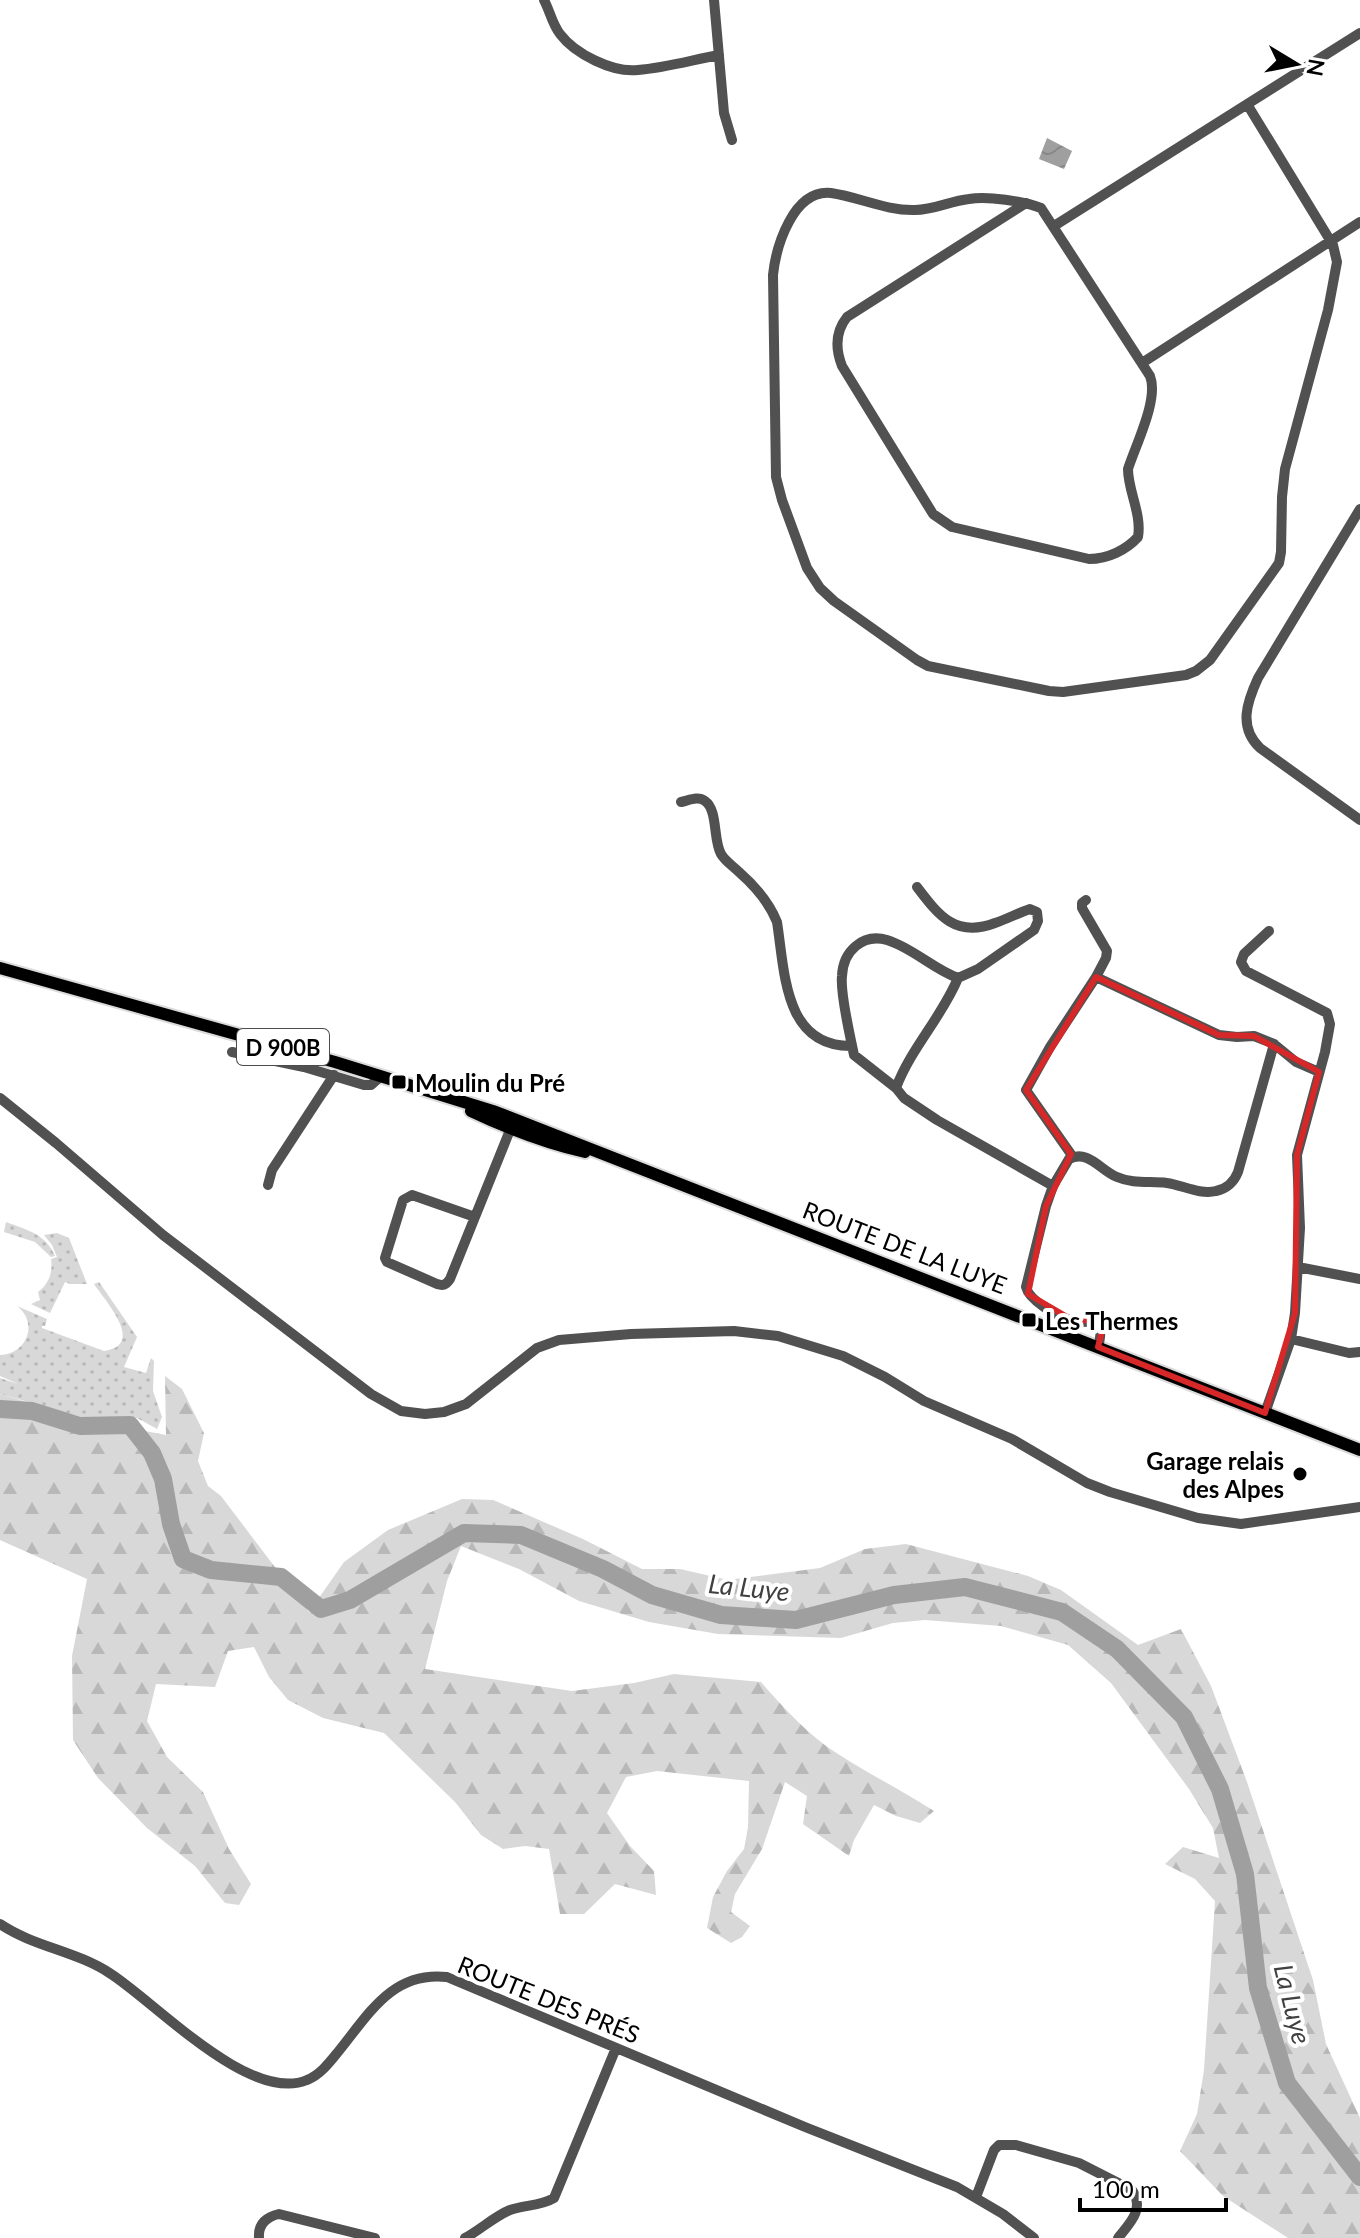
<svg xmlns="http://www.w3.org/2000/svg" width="1360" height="2238" viewBox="0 0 1360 2238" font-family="Lato,sans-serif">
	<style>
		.grass { fill: url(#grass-dots) }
		.forest { fill: url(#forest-firs) }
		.water { fill: url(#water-waves) }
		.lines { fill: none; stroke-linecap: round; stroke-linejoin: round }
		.river { stroke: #9f9f9f; stroke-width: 18 }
		.major-casing { stroke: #dbdbdb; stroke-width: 16 }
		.minor { stroke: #515151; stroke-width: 10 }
		.major { stroke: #000; stroke-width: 12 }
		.marked { fill: none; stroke: #d62828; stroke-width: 6; stroke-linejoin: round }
		.poi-dot { fill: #000; stroke: #fff; stroke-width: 3 }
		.labels { text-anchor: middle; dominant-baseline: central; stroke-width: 8; stroke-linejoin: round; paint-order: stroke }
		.shield { fill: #fff; stroke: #4c4c4c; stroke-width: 2 }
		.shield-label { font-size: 22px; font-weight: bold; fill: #000 }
		.poi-label { font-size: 24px; font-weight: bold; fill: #000; stroke: #fff; text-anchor: start }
		.street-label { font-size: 24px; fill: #000; stroke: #fff }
		.water-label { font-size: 26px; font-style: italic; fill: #404040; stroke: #fff }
	</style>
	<defs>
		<pattern id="grass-dots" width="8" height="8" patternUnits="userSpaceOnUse" patternTransform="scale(2)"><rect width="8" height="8" fill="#d8d8d8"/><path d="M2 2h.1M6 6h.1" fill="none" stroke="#b8b8b8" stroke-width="1.8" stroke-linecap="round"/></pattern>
		<pattern id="forest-firs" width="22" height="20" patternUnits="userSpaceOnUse" patternTransform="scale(2)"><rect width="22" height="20" fill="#d8d8d8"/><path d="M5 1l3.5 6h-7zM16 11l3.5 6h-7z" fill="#b8b8b8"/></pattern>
		<pattern id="water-waves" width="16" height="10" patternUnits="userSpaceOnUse" patternTransform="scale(2)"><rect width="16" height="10" fill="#9f9f9f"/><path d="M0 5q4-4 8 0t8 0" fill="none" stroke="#878787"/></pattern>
	</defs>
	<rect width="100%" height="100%" fill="#fff"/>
	<!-- grass -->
	<path class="grass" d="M6 1222C27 1230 46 1234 55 1256L51 1257 35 1242 4 1232Z
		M57 1233 69 1238 87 1284H70L65 1282 50 1313 31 1304 40 1300 38 1292C49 1284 53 1272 51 1259L57 1257 52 1245 44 1235Z
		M99 1282 137 1337 124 1367 146 1373 151 1358 154 1361 153 1391 162 1417 157 1429C135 1417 130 1410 106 1424L0 1394V1378L18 1384 0 1376V1355C27 1354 39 1323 17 1306L47 1319 45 1326H42V1328L104 1351C146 1345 106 1302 94 1284Z"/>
	<!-- forest -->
	<path class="forest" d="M165 1376 182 1389 204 1433 198 1461 208 1486 221 1496 309 1612 344 1562 388 1530 462 1499 493 1500 583 1539 642 1569H680L728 1580 820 1568 865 1549 906 1544 1028 1576 1061 1590 1138 1645 1181 1629 1211 1686 1247 1782 1313 1980 1326 2044 1360 2118V2238H1288L1223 2196 1180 2151 1197 2114 1204 2070 1215 1901 1195 1879 1165 1864 1183 1847 1219 1858 1213 1828 1189 1789 1111 1683 1068 1645 1001 1626 925 1620 893 1623 841 1638 718 1634 649 1622 579 1601 519 1569 461 1546 447 1581 425 1669 572 1691 634 1683 674 1674 761 1682C784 1708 808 1735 838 1754 869 1774 903 1791 934 1811L920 1823 896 1816 874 1805 854 1840 849 1856 803 1824 807 1796 785 1782 762 1849 735 1894 731 1912 750 1926 742 1937 731 1943 707 1928 713 1897 727 1871 744 1849 748 1827 749 1781 657 1771 626 1777 607 1813 630 1846 654 1871 656 1895 615 1884 584 1914H560L549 1849 525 1846 503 1849 481 1835 455 1802 384 1733 323 1718 288 1700 269 1677 254 1647 228 1651 215 1687 156 1684 147 1721 167 1757 203 1792 229 1849 251 1884 239 1905 225 1903 195 1866 147 1828 98 1778 73 1740 72 1656 87 1579 0 1540V1394L87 1420 166 1435Z"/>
	<!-- water -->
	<path class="water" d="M1047 138 1072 151 1064 169 1039 159Z"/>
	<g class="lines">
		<!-- river -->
		<path class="river" d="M0 1409 32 1411 80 1426 130 1425 152 1453 163 1479 171 1524 183 1559 211 1570 281 1577 321 1609 350 1600 464 1533 521 1535 603 1569 652 1595 721 1615 796 1620 894 1595 965 1587 1062 1612 1117 1649 1184 1717 1220 1789 1245 1874 1258 1988 1287 2083 1360 2177"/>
		<defs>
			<path id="major" d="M0 968 335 1062 496 1112 1360 1450
				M471 1111C507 1128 546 1143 585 1152"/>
		</defs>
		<!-- major casing -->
		<use href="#major" class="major-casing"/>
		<!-- minor -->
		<path class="minor" d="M544 0C550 11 552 24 560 34 575 54 613 73 638 70 665 68 692 60 719 55
			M714 0 724 113 732 140
			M1026 203 847 317C835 332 835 348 842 366L933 514 952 527 1089 559C1108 559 1126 550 1138 537 1142 514 1128 491 1128 469 1136 444 1159 399 1150 376L1041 208C1023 201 988 196 969 199 950 201 934 210 915 210 887 211 859 197 831 193 793 189 776 247 773 275L776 477 782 500 807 568 820 588 834 601 917 660 928 666 1049 691 1063 692 1186 675 1196 671 1210 660 1279 563 1281 552 1282 497 1285 469 1328 310 1337 262 1333 245 1247 104
			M1054 226 1360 33
			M1142 363 1360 222
			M1360 509 1258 678C1247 702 1238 727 1260 748L1360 820
			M681 802C690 800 698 796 705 801 718 810 713 840 721 854 725 861 733 866 739 872 755 886 769 902 777 922 785 973 784 1047 852 1046
			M917 887C939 916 956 938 995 923 1007 919 1018 913 1030 909L1037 912 1038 921 1034 930 978 969 958 978C933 969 913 948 887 940 863 933 843 951 842 976 840 994 850 1035 854 1055L896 1088 904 1098 937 1120 1053 1186
			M1086 900 1082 903V908L1107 951 1106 958 1096 977
			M1274 1044 1296 1062 1319 1072
			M232 1052 304 1067 364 1085H371L381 1076
			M896 1088C911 1048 942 1017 958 978
			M0 1098 56 1143 163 1235 371 1394 401 1411 425 1414 444 1412 466 1404 537 1348 559 1340 631 1334 734 1331 778 1336 843 1356 885 1377 924 1401 1012 1439 1087 1483 1110 1492 1198 1518 1241 1524 1360 1507
			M1073 1157 1026 1090 1050 1047 1096 977 1219 1035 1237 1037 1254 1036 1274 1044 1238 1172C1234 1182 1226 1189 1216 1191 1200 1195 1182 1185 1167 1183 1150 1181 1133 1184 1117 1177 1100 1170 1088 1149 1069 1159L1053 1186 1046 1206 1026 1287C1029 1300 1056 1316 1070 1320 1089 1325 1107 1314 1098 1347
			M268 1185 272 1170 334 1075
			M475 1217 412 1195 403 1200 385 1258 387 1262 437 1284C443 1286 446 1285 450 1279L508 1135 512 1124
			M1298 1267 1360 1279
			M1291 1339 1349 1353 1360 1352
			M1265 1413 1291 1339 1295 1313 1300 1228 1297 1155 1325 1052 1330 1024 1327 1013 1246 971 1241 962 1244 954 1269 931
			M0 1924C34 1947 77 1951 111 1974 156 2003 250 2104 307 2080 320 2075 330 2062 338 2052 369 2014 392 1971 447 1977L805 2127 957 2187 1003 2214 1034 2238
			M976 2197 994 2150 999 2145H1016L1079 2163 1132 2190C1145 2209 1130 2223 1118 2238
			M259 2238C258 2224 266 2217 279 2214L375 2238
			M465 2238C480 2230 495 2216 510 2210 524 2205 541 2206 554 2198L616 2048"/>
		<!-- major -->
		<use href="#major" class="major"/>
	</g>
	<!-- marked area -->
	<path class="marked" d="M1096 977 1219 1035 1254 1036 1319 1072 1297 1155 1295 1313 1265 1413 1098 1347 1105 1319 1074 1321 1028 1294 1046 1206 1071 1154 1026 1090Z"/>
	<!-- markers -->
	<g class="poi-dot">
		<rect x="391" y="1074" width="16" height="16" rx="4"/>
		<rect x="1021" y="1312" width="16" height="16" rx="4"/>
		<circle cx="1300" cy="1474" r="8"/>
	</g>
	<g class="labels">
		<!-- shield labels -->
		<rect class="shield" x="237" y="1029" width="92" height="36" rx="6"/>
		<g class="shield-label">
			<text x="283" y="1047">D 900B</text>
		</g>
		<!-- poi labels -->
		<g class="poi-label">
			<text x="415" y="1082">Moulin du Pré</text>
			<text x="1045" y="1320">Les Thermes</text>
			<text x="1284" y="1460" text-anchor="end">Garage relais<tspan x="1284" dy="28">des Alpes</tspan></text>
		</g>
		<!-- street labels -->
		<g class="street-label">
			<text transform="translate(905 1247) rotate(21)">ROUTE DE LA LUYE</text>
			<text transform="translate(549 1999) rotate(22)">ROUTE DES PRÉS</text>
		</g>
		<!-- water labels -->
		<g class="water-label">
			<text transform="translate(749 1587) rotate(6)">La Luye</text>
			<text transform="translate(1293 2004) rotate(76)">La Luye</text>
		</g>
	</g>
	<!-- north arrow -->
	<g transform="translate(1296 64) rotate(100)" stroke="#ffffff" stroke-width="6" paint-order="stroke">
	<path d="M0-6L14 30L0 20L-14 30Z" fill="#000000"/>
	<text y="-12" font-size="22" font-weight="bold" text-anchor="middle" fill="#000000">N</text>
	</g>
	<!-- scale -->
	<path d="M1080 2198v12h146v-12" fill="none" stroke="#000000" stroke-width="4"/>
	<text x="1092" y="2198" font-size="24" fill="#000000" stroke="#ffffff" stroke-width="6" paint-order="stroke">100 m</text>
</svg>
